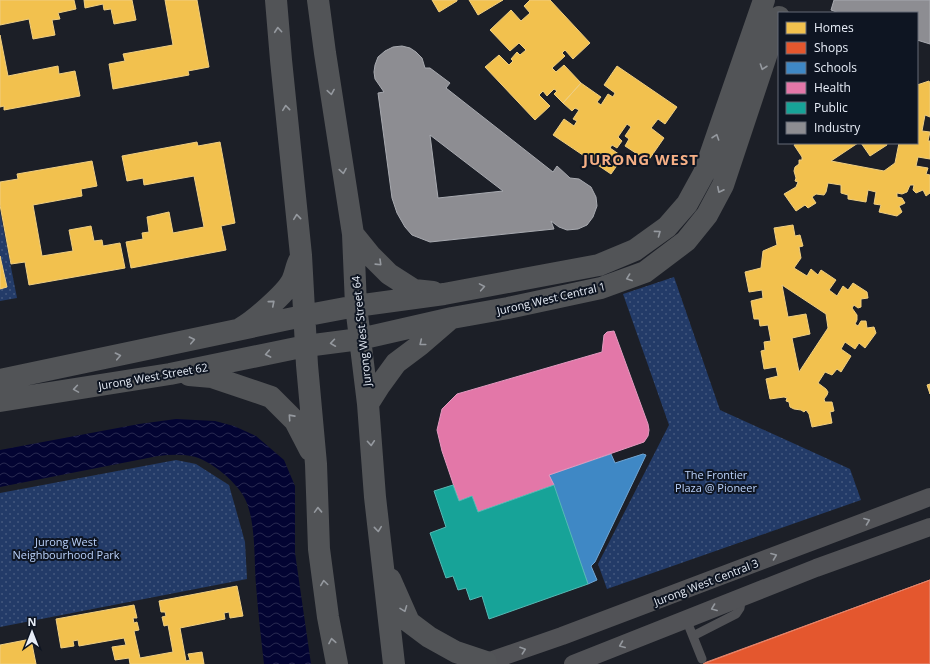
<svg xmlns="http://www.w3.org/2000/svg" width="930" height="664" viewBox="0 0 930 664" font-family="'Open Sans',sans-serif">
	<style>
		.park { fill: url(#park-dots) }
		.water { fill: url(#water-waves) }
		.homes { fill: #f2c14e; stroke: #efce81; fill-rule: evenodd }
		.shops { fill: #e4572e; stroke: #e5846a }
		.schools { fill: #3f88c5; stroke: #71a6d4 }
		.health { fill: #e377a8; stroke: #e49ac0 }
		.public { fill: #17a398; stroke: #55b9b4 }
		.industry { fill: #8d8d92; stroke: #a8aab0; fill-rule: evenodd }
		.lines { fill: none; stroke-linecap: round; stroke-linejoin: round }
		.lane { stroke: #515256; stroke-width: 9 }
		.street { stroke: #515256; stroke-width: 18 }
		.secondary { stroke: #525457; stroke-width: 22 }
		.oneway { stroke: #95999f }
		.oneway2 { stroke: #94989e }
		.labels { text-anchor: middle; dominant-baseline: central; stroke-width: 4; stroke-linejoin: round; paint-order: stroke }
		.street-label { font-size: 11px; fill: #e7edf7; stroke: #0e1522 }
		.park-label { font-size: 11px; fill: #bbd2fb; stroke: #0e1522 }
		.district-label { font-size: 15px; font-weight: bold; letter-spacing: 1px; fill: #f5af85; stroke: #0e1522 }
	</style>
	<defs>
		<pattern id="park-dots" width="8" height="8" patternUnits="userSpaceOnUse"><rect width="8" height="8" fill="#233b68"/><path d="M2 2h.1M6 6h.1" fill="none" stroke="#43587e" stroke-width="1.8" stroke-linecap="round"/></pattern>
		<pattern id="water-waves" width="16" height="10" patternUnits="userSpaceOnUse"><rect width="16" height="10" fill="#030432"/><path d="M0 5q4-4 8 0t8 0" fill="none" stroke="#282950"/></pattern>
	</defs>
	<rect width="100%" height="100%" fill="#1c1f27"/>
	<!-- park -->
	<path class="park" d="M0 211 17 298 0 301Z
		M674 277 720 410 850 469 861 500 607 589 598 564 669 425 623 294Z
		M176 460 196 464 229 485 245 542 247 579 0 627V493Z"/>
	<!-- water -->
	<path class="water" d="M176 419 215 421 234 426 256 436 284 460 295 486V553L311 664H264C261 638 258 612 256 585 254 561 256 524 246 501 239 484 210 459 191 456 180 454 169 455 158 456L0 487V450L139 424Z"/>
	<!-- homes -->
	<path class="homes" d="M0 0H74L76 9 58 13 60 19 52 20 55 35 33 39 29 19 0 25Z
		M84 0H132L136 20 114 24 111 9 104 10 103 4 85 8Z
		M165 0H197L209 67 188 71 189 75 113 89 109 64 125 61 123 54 173 45Z
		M432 0H457V1L439 12Z
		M469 0H503L478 15Z
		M530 0H550L590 43 573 59 565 50 562 53 565 56 552 68 556 72 564 65 581 83 563 103 554 94 557 91 554 89 547 96 543 91 539 95 550 106 535 120 485 67 499 55 509 65 513 61 511 59 517 52 520 55 526 50 519 43 510 51 490 30 511 10 521 21 530 13 524 6Z
		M0 35 8 76 58 66 59 74 75 71 80 96 4 110V106L0 107Z
		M617 66 677 107 665 124 658 119 651 128 664 138 648 161 625 146 629 139 625 136 631 127 627 124 618 137 622 141 617 148 612 145 610 148 623 157 611 174 553 135 564 119 574 126 577 121 573 119 579 110 575 108 572 111 563 103 581 83 601 97 597 102 601 105 608 94 613 97 615 93 604 85Z
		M929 81 930 83V117L925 115 922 131 930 132 928 141H930V159L918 157 916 166 928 168 926 174 930 175V193L926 196 923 190 916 193 913 190 914 185H910L907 192 902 194 897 193V197L902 198 905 203 899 206 902 212 897 216 879 212 881 205 874 204 876 192 868 190 866 202 848 199V195L841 193V185L828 183 826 192 824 195 816 194 812 197 816 203 808 208 805 205 796 211 784 194 796 187 798 182 795 181 796 178 794 171 795 167 799 164V160H802V157L794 145 798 143H858L831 161 884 171 895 163 899 143H917V85Z
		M197 142 198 146 220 142 235 223 221 226 226 250 131 268 126 242 143 239 142 233 149 232 147 217 169 212 173 233 204 227 194 176 144 185 143 178 127 181 122 156Z
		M861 143H886L887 145 870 156Z
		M92 161 97 186 81 189 82 196 33 205 42 256 73 251 69 230 91 226 94 241 102 240 103 246 120 243 125 268 29 285 25 262 11 264 0 205V182L18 179 17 174Z
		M793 225 795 236 800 235 803 246 799 247 801 258 794 268 807 276 811 269 818 275 821 270 836 280 829 290 837 296 843 286 848 290 853 283 867 292 868 298 861 299V307L858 308 854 305 852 308 857 315V320L855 324 858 326 861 321H866L867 328 874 327 876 333 865 348 859 343 855 349 845 342 841 349 851 356 841 372 837 369 832 375 825 372 818 383 826 389 828 392 827 395 824 399 825 402H832L834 411 830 412 832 423 812 427 809 414 806 410 804 412 801 410 794 409 790 407 789 402 786 401 787 398 784 397 770 399 766 379 778 376 776 367 764 369 761 351 765 350 764 342 771 341 768 325 760 326 759 319H754L751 301 763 298 762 290 749 292 745 272 761 268 763 251 777 245 774 228ZM782 285 826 314 828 328 799 372 792 338 810 334 806 314 788 317Z
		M0 256 7 287 0 289Z
		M930 384V394L927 385Z
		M237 586 243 616 230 618 229 612 224 613 225 619 180 628 186 661 190 660 188 654 202 652 204 664H130L129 658 115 660 112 647 126 645 124 638 79 646 78 640 73 641 74 646 61 648 56 619 134 605 137 618H133L134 623 137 622 139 630 134 631 140 658 173 652 168 625 164 626 162 617 166 616 165 612H161L159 601Z
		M31 639 36 664H0V645Z"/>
	<!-- shops -->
	<path class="shops" d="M930 580V664H703L704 663Z
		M930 580V664H703Z"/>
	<!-- schools -->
	<path class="schools" d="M611 454 615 463 643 454 646 455 595 562 591 566 597 580 588 584 549 475Z"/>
	<!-- health -->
	<path class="health" d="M614 331 648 424 649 430 648 436 644 442 549 475 554 485 478 512 472 496 459 501 442 451 437 430 442 409 457 394 602 352 604 335 607 332Z"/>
	<!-- public -->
	<path class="public" d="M453 485 459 501 472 496 478 512 554 485 588 584 489 619 482 596 470 600 466 588 458 590 453 576 446 578 430 533 446 527 434 491Z"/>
	<!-- industry -->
	<path class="industry" d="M834 0H930V44L917 40V13H839L831 10Z
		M402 46 410 48 416 52 422 58 425 68H430L450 83 446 88 553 172 557 166 570 178 579 179 591 187 596 197 597 206 593 217 587 225 578 229 567 230 559 227 551 221 554 229 430 242 412 235 405 227 397 213 392 198 378 93 384 92 375 79 374 72 375 65 378 57 385 51 393 47ZM430 135 503 191 438 198Z"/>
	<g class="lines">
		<!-- lane -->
		<path class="lane" d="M686 619 702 659
			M693 636 736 614 740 608 742 597"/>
		<!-- street -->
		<path class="street" d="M481 664 562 636 930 497
			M573 664 816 568 930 527"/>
		<!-- secondary -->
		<path class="secondary" d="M276 0 281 60 301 255 307 365 316 464 319 549 328 617 337 664
			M318 0 325 53 353 234 356 306 368 404 375 497 394 664
			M353 234 370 255 389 274 414 290 433 292
			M241 328C253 322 286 293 292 281 295 275 296 267 299 261
			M189 375 212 377 271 397 295 421 310 450
			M0 380 303 316 356 306 444 294 599 265 635 250 667 227 687 204 704 173 764 0
			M0 401 170 374 306 346 360 339 452 318 508 308 601 288 645 272 686 241 707 215 723 185 779 17
			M368 404 380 385 396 363 420 345 449 320
			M390 579 409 622 429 637 456 652 486 662"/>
	</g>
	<!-- one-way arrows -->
	<defs><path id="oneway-chevron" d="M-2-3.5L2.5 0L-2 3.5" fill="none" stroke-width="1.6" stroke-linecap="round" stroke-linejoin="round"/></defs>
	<g class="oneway">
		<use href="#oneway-chevron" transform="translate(278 30) rotate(-95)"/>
		<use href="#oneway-chevron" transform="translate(763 67) rotate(109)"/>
		<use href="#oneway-chevron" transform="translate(331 92) rotate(81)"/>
		<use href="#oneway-chevron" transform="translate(286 108) rotate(-96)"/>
		<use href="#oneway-chevron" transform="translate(716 137) rotate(-71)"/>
		<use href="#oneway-chevron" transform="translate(343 171) rotate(81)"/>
		<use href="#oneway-chevron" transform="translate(720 190) rotate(116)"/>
		<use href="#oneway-chevron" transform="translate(297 217) rotate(-96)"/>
		<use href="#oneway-chevron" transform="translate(658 233) rotate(-36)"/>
		<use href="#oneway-chevron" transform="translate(379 263) rotate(44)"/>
		<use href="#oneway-chevron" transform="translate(629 278) rotate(160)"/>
		<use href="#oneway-chevron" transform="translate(482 287) rotate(-10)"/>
		<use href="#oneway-chevron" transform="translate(272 303) rotate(-40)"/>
		<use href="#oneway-chevron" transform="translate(192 340) rotate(-12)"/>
		<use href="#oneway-chevron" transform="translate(333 343) rotate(172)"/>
		<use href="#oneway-chevron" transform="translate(422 343) rotate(141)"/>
		<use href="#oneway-chevron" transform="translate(268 354) rotate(169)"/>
		<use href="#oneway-chevron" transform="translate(118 356) rotate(-12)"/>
		<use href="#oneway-chevron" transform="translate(76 389) rotate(171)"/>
		<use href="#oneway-chevron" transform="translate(291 417) rotate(-132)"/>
		<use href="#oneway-chevron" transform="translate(371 443) rotate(86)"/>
		<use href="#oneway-chevron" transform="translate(318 510) rotate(-92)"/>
		<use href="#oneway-chevron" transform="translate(378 529) rotate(84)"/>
		<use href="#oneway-chevron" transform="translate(324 583) rotate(-98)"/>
		<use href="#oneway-chevron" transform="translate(404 609) rotate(69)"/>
		<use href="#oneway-chevron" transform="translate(332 641) rotate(-100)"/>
	</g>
	<g class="oneway2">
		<use href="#oneway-chevron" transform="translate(867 521) rotate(-21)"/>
		<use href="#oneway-chevron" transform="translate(774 556) rotate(-21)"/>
		<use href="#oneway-chevron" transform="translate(714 608) rotate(159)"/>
		<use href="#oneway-chevron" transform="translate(622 645) rotate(158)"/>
		<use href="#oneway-chevron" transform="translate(523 650) rotate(-19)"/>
	</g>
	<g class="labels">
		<!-- street labels -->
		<g class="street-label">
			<text transform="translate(551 298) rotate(-13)">Jurong West Central 1</text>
			<text transform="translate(361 331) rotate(-96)">Jurong West Street 64</text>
			<text transform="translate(153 376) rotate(-10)">Jurong West Street 62</text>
			<text transform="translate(706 582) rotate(-21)">Jurong West Central 3</text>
		</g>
		<!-- park labels -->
		<g class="park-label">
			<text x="716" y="474">The Frontier<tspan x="716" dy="13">Plaza @ Pioneer</tspan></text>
			<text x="66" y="541">Jurong West<tspan x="66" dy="13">Neighbourhood Park</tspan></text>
		</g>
		<!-- district labels -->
		<g class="district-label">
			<text x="641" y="159">JURONG WEST</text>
		</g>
	</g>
	<!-- legend -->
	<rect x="778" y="12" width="140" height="132" fill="#0e1522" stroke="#656b77"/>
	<rect x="786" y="22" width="20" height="12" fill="#f2c14e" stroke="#656b77"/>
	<text x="814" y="32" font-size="12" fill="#e7edf7">Homes</text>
	<rect x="786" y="42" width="20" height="12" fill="#e4572e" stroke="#656b77"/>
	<text x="814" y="52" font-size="12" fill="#e7edf7">Shops</text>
	<rect x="786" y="62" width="20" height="12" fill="#3f88c5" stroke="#656b77"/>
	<text x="814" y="72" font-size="12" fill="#e7edf7">Schools</text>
	<rect x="786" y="82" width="20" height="12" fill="#e377a8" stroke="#656b77"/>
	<text x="814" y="92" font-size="12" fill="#e7edf7">Health</text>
	<rect x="786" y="102" width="20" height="12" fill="#17a398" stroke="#656b77"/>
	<text x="814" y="112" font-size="12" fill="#e7edf7">Public</text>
	<rect x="786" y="122" width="20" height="12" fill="#8d8d92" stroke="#656b77"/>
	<text x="814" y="132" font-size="12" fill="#e7edf7">Industry</text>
	<!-- north arrow -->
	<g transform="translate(32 632)" stroke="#0e1522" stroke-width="3" paint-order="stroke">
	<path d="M0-3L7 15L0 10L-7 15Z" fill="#e7edf7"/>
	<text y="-6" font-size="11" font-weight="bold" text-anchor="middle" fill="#e7edf7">N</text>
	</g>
</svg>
